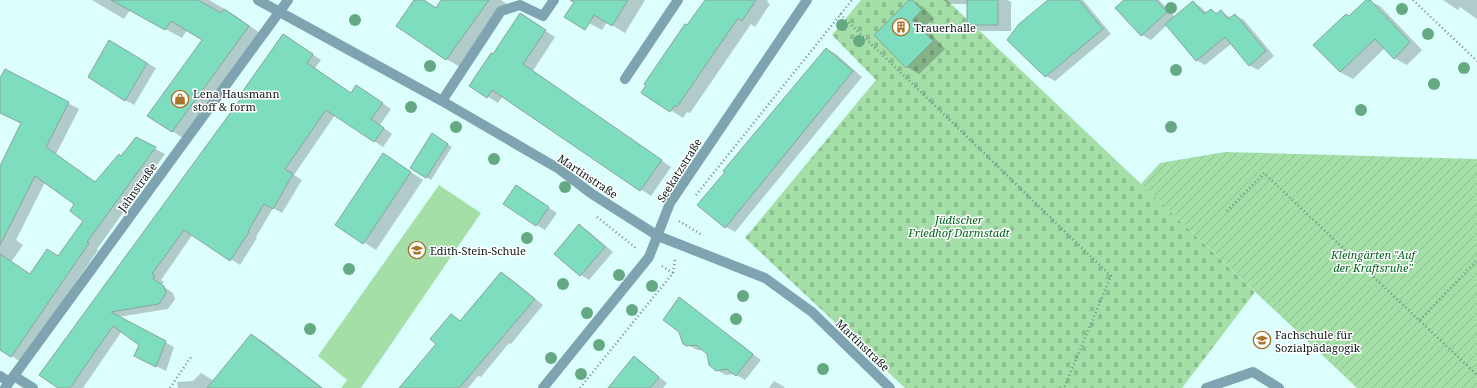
<svg xmlns="http://www.w3.org/2000/svg" width="1477" height="388" viewBox="0 0 1477 388" font-family="'Noto Serif',serif">
	<style>
		.cemetery { fill: url(#cemetery-stones) }
		.park { fill: #a4dfa8 }
		.garden { fill: url(#garden-furrows) }
		.shadow { fill: #0003; fill-rule: evenodd }
		.building { fill: #7fddbf; stroke: #88a59a }
		.lines { fill: none; stroke-linecap: round; stroke-linejoin: round }
		.path { stroke: #758c8c; stroke-width: 2.5; stroke-dasharray: 1 3; stroke-linecap: butt }
		.service { stroke: #7fa4b1; stroke-width: 10 }
		.minor { stroke: #7fa4b1; stroke-width: 10 }
		.tree { fill: #65a982 }
		.labels { text-anchor: middle; dominant-baseline: central; stroke-width: 3; stroke-linejoin: round; paint-order: stroke }
		.poi-label { font-size: 11px; fill: #0e1a1a; stroke: #fff; text-anchor: start }
		.street-label { font-size: 11px; fill: #0e1a1a; stroke: #fff }
		.park-label { font-size: 11px; font-style: italic; fill: #03631e; stroke: #fff }
	</style>
	<defs>
		<pattern id="cemetery-stones" width="16" height="16" patternUnits="userSpaceOnUse"><rect width="16" height="16" fill="#a4dfa8"/><path d="M2 7V4a2 2 0 0 1 4 0v3zM10 15v-3a2 2 0 0 1 4 0v3z" fill="#8cbf90"/></pattern>
		<pattern id="garden-furrows" width="10" height="10" patternUnits="userSpaceOnUse"><rect width="10" height="10" fill="#a4dfa8"/><path d="M-1 1l2-2M0 10L10 0M9 11l2-2" fill="none" stroke="#8cbf90"/></pattern>
	</defs>
	<rect width="100%" height="100%" fill="#dcfefd"/>
	<!-- cemetery -->
	<path class="cemetery" d="M861 0H947L1255 292 1182 388H905L745 238 876 80 832 35Z"/>
	<!-- park -->
	<path class="park" d="M439 185 481 213 361 388H341L347 380 318 356Z"/>
	<!-- garden -->
	<path class="garden" d="M1225 152 1477 159V388H1357L1141 184 1160 163Z"/>
	<!-- shadow -->
	<path class="shadow" d="M92 0H209L233 14 264 36 188 141 148 116 204 40 187 30 182 38 130 10 124 19Z
		M416 0H423L437 8 443 0H501L510 6 464 69 446 59Z
		M576 0H645L625 33 607 22 602 30 589 23Z
		M706 0H768L767 2 770 4 755 27 751 24 690 113 687 112 683 118 643 92Z
		M911 0 923 7 934 18 924 27 945 49 919 74 907 67Z
		M943 0H1007L1011 2V31H981L968 24V4H950Z
		M1050 0H1083L1111 34 1055 81 1046 76Z
		M1126 0H1159L1175 17 1193 2 1202 8 1207 13 1211 10 1218 14 1221 11 1231 18 1235 15 1244 20 1274 56 1258 70 1249 65 1231 44 1205 65 1196 60 1167 25 1151 40 1142 35Z
		M1367 0 1380 6 1422 50 1407 65 1394 58 1385 48 1353 79 1340 72 1349 17Z
		M1443 0H1477V19L1460 7 1458 10Z
		M530 21 555 37 533 71 671 167 651 196 503 96 498 103 471 86 494 56Z
		M284 35 321 60 315 68 352 94 366 92 391 109 380 125 392 134 383 147 335 115 294 175 302 180 282 213 273 208 256 237 257 238 240 265 193 234 161 280 164 282 161 285 173 293 175 299 168 309 118 317 174 347 166 371 144 360 140 344 122 331 83 388H60Z
		M110 42 156 68 134 105 125 100Z
		M827 49 836 54 862 77 735 232 726 227Z
		M5 70 79 109 56 154 96 183 122 157 136 138 165 154 97 249 98 250 21 362 0 349V169L22 124 0 112V80ZM45 182 76 204 85 220 59 257 30 275 11 262 23 245 16 240Z
		M437 137 452 147 431 180 411 168Z
		M384 155 423 180 376 250 337 225Z
		M525 192 557 213 545 230 537 225Z
		M579 226 588 231 613 252 589 280 581 275Z
		M501 273 510 278 543 305 511 344 509 343 481 377 478 376 468 388H400L438 344 452 315 461 321Z
		M679 299 761 360 745 380 735 374 726 375 717 370 708 353 704 350H697L684 343 680 332Z
		M252 335 264 342 323 388H178L177 382 193 381 201 373 214 381Z
		M634 358 667 383 663 388H609Z
		M774 381 783 386 785 388H769Z"/>
	<!-- building -->
	<path class="building" d="M111 0H198L221 13 224 9 249 26 172 132 147 116 202 40 171 21 165 30Z
		M414 0H424L436 8 441 0H489L446 60 396 26Z
		M570 0H628L612 26 594 15 585 30 564 17 574 2Z
		M705 0H756L742 21 738 18 677 107 675 105 670 112 641 93 646 85 644 84 685 24 687 25Z
		M909 0H912L922 10 912 20 933 41 906 68 874 35Z
		M967 0H998V25H967Z
		M1048 0H1079L1103 29 1045 77 1007 40 1019 24Z
		M1124 0H1156L1167 12 1141 36 1115 8Z
		M1366 0H1370L1410 42 1394 59 1375 39 1340 72 1313 45 1346 14 1349 16Z
		M1193 1 1204 14 1211 9 1216 14 1221 10 1228 19 1235 14 1266 51 1249 66 1225 37 1196 61 1165 24Z
		M520 13 546 30 523 64 662 160 640 191 492 90 487 98 469 86 491 53 493 54Z
		M283 34 313 54 307 63 351 93 356 85 383 103 371 119 384 128 374 142 326 110 285 169 293 174 273 209 264 204 248 231 249 232 230 261 184 230 152 274 155 276 153 279 164 286 166 293 159 304 111 312 166 341 156 367 134 356 139 345 113 326 70 388H58L39 375 242 97 240 95Z
		M109 40 147 63 125 101 88 77Z
		M826 48 853 71 725 228 697 205 725 172 723 171Z
		M5 69 69 102 46 147 95 182 119 154 121 156 136 137 156 147 87 242 89 243 11 357 0 350V254L30 274 47 249 58 256 83 221 70 211 74 204 35 176 0 245V166L21 123 0 113V78Z
		M432 133 448 144 426 178 410 168Z
		M383 153 411 172 363 244 335 225Z
		M516 185 549 207 536 226 503 204Z
		M579 224 605 247 580 276 554 254Z
		M501 272 535 299 459 388H399L436 344 430 339 451 314 460 321Z
		M679 297 753 354 736 376 727 369 716 371 709 365 707 354 696 345 687 346 683 344 679 332 663 320Z
		M251 334 322 388H207Z
		M634 356 659 377 650 388H608Z"/>
	<g class="lines">
		<!-- path -->
		<path class="path" d="M1413 0 1477 61
			M840 14 1111 276 1064 388
			M696 195 852 0
			M1227 211 1264 173 1477 375
			M597 217 637 249
			M679 221 702 235
			M662 266 673 273
			M1420 320 1477 260
			M170 388 191 357
			M580 388 673 273 675 260"/>
		<!-- service -->
		<path class="service" d="M14 376 33 388
			M1206 388 1253 372 1279 388"/>
		<!-- minor -->
		<path class="minor" d="M258 0 442 101 559 169 592 194 658 236 765 278 812 312 890 388
			M625 79 678 0
			M442 101 501 11 520 5 543 16 554 0
			M0 376 9 382
			M5 388 288 0
			M543 388 649 257 670 203 807 0"/>
	</g>
	<!-- trees -->
	<g class="tree">
		<circle cx="1171" cy="8" r="6"/>
		<circle cx="1402" cy="9" r="6"/>
		<circle cx="355" cy="20" r="6"/>
		<circle cx="842" cy="25" r="6"/>
		<circle cx="1428" cy="34" r="6"/>
		<circle cx="859" cy="41" r="6"/>
		<circle cx="430" cy="66" r="6"/>
		<circle cx="1464" cy="68" r="6"/>
		<circle cx="1176" cy="70" r="6"/>
		<circle cx="1434" cy="84" r="6"/>
		<circle cx="411" cy="107" r="6"/>
		<circle cx="1361" cy="110" r="6"/>
		<circle cx="456" cy="127" r="6"/>
		<circle cx="1171" cy="127" r="6"/>
		<circle cx="494" cy="159" r="6"/>
		<circle cx="565" cy="187" r="6"/>
		<circle cx="527" cy="238" r="6"/>
		<circle cx="349" cy="269" r="6"/>
		<circle cx="619" cy="275" r="6"/>
		<circle cx="563" cy="284" r="6"/>
		<circle cx="652" cy="286" r="6"/>
		<circle cx="743" cy="296" r="6"/>
		<circle cx="632" cy="310" r="6"/>
		<circle cx="587" cy="313" r="6"/>
		<circle cx="736" cy="319" r="6"/>
		<circle cx="310" cy="329" r="6"/>
		<circle cx="599" cy="345" r="6"/>
		<circle cx="551" cy="358" r="6"/>
		<circle cx="823" cy="369" r="6"/>
		<circle cx="581" cy="374" r="6"/>
	</g>
	<!-- icons -->
	<defs>
		<symbol id="building-ring" viewBox="-11 -11 22 22"><circle r="9.5" fill="#fff" stroke="#a8742c" stroke-width="1.5"/><path d="M-4-6H4V6H1V3H-1V6H-4ZM-2.5-4.3h1.7v1.8h-1.7ZM.8-4.3h1.7v1.8H.8ZM-2.5-1h1.7V.8h-1.7ZM.8-1h1.7V.8H.8Z" fill="#a8742c"/></symbol>
		<symbol id="shop-ring" viewBox="-11 -11 22 22"><circle r="9.5" fill="#fff" stroke="#a8742c" stroke-width="1.5"/><path d="M-5-2.5h2.3a2.7 3.5 0 0 1 5.4 0H5L5.5 6h-11ZM-1.5-2.5h3a1.5 2.3 0 0 0-3 0Z" fill="#a8742c"/></symbol>
		<symbol id="school-ring" viewBox="-11 -11 22 22"><circle r="9.5" fill="#fff" stroke="#a8742c" stroke-width="1.5"/><path d="M0-5L7-2L0 1L-7-2ZM-4 1L0 2.5L4 1V4Q0 6-4 4Z" fill="#a8742c"/></symbol>
	</defs>
	<g fill-rule="evenodd">
		<use href="#building-ring" x="891" y="17" width="20" height="20"/>
		<use href="#shop-ring" x="170" y="89" width="20" height="20"/>
		<use href="#school-ring" x="407" y="240" width="20" height="20"/>
		<use href="#school-ring" x="1252" y="330" width="20" height="20"/>
	</g>
	<g class="labels">
		<!-- poi labels -->
		<g class="poi-label">
			<text x="914" y="27">Trauerhalle</text>
			<text x="193" y="93">Lena Hausmann<tspan x="193" dy="13">stoff &amp; form</tspan></text>
			<text x="430" y="250">Edith-Stein-Schule</text>
			<text x="1275" y="334">Fachschule für<tspan x="1275" dy="13">Sozialpädagogik</tspan></text>
		</g>
		<!-- street labels -->
		<g class="street-label">
			<text transform="translate(679 170) rotate(-58)">Seekatzstraße</text>
			<text transform="translate(588 176) rotate(34)">Martinstraße</text>
			<text transform="translate(137 187) rotate(-54)">Jahnstraße</text>
			<text transform="translate(863 345) rotate(44)">Martinstraße</text>
		</g>
		<!-- park labels -->
		<g class="park-label">
			<text x="959" y="219">Jüdischer<tspan x="959" dy="13">Friedhof Darmstadt</tspan></text>
			<text x="1373" y="254">Kleingärten "Auf<tspan x="1373" dy="13">der Kraftsruhe"</tspan></text>
		</g>
	</g>
</svg>
